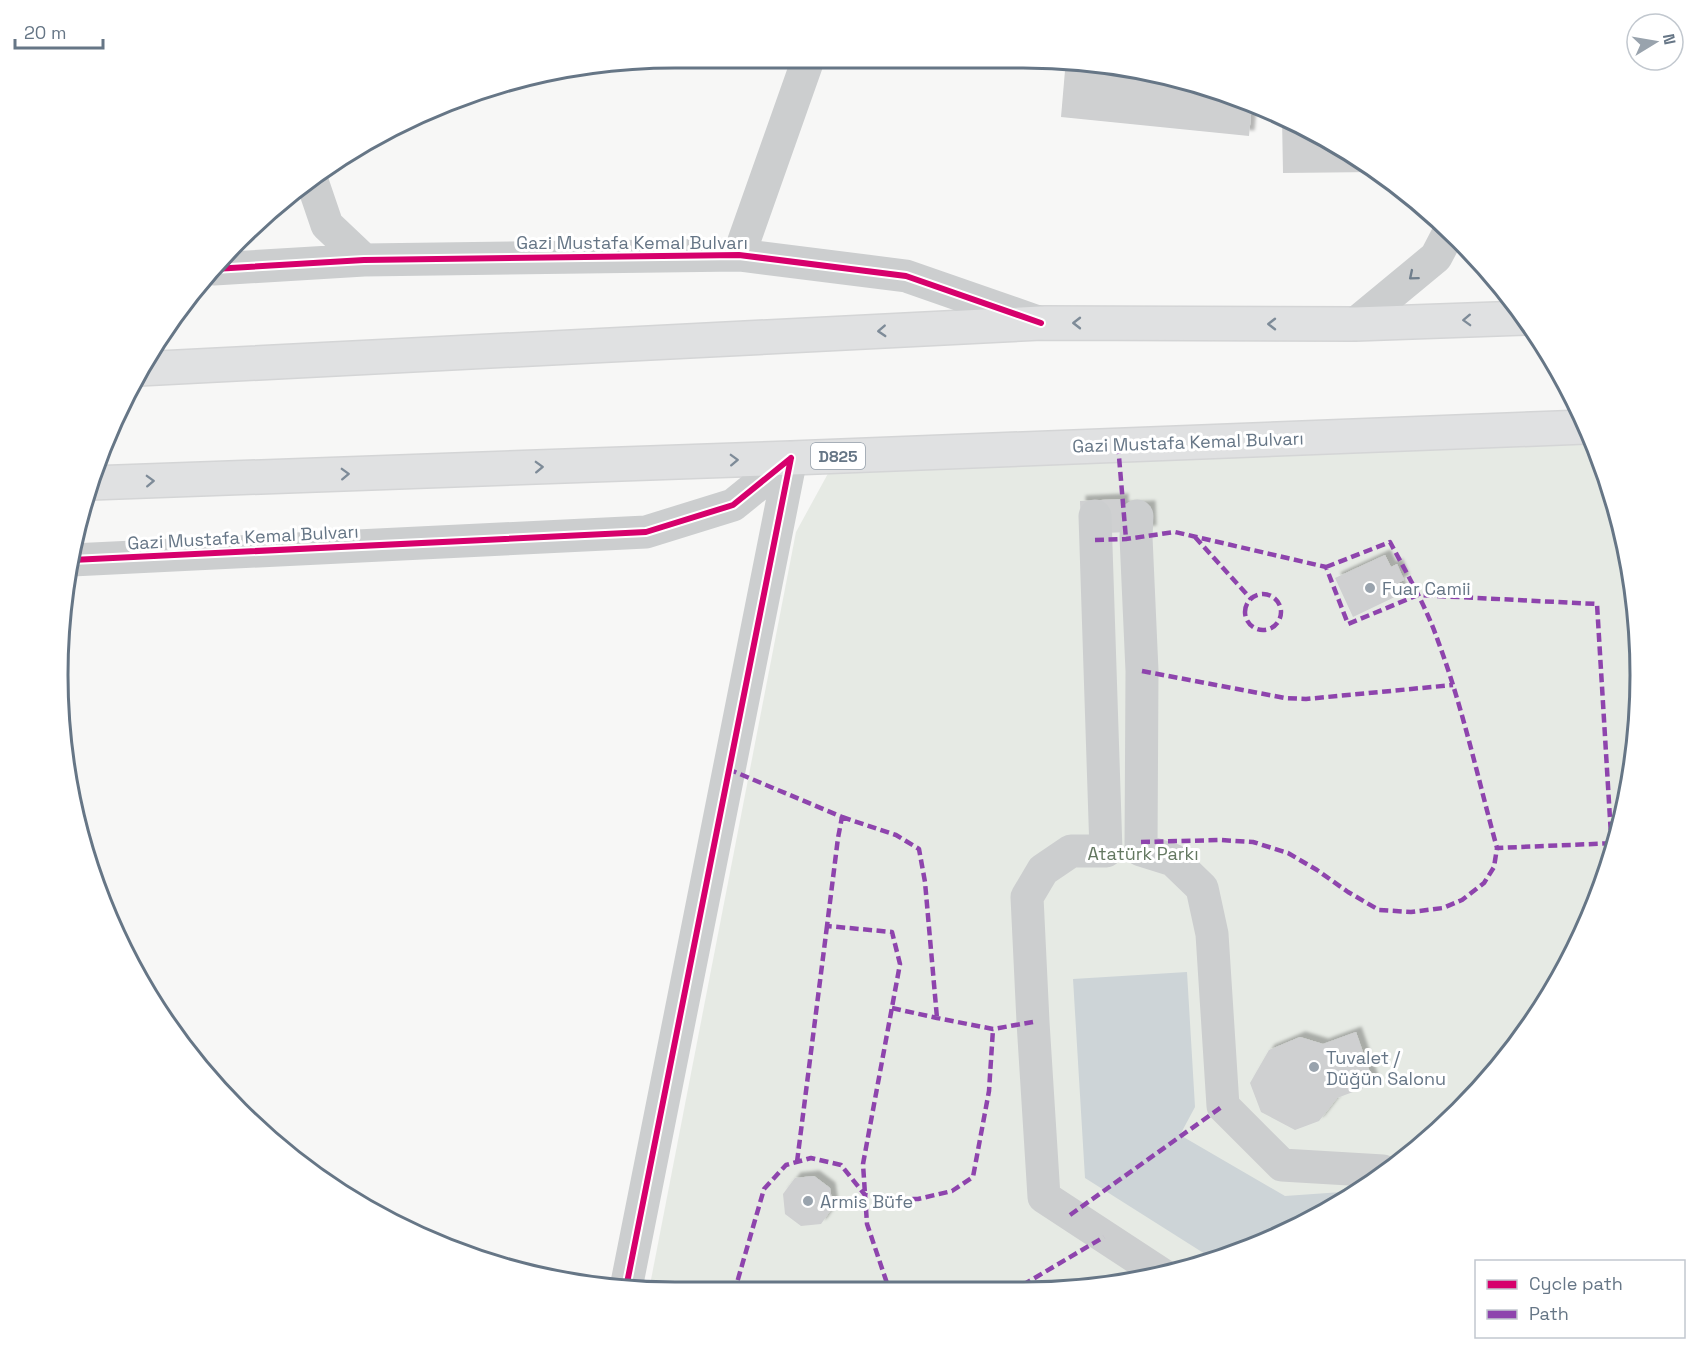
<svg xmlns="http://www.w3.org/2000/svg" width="1697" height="1350" viewBox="0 0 1697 1350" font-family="'Space Grotesk',sans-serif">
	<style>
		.green { fill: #e6eae4 }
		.water { fill: #cdd4d7 }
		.building { fill: #cfd0d1; filter: url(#shadow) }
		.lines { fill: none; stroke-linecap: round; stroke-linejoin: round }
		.highway-casing { stroke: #d4d5d6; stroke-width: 36 }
		.minor { stroke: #cccecf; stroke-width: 33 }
		.highway { stroke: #e0e1e2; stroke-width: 33 }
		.quiet { stroke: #8e44ad; stroke-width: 4.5; stroke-dasharray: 9 4.5; stroke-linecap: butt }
		.cycleway-casing { stroke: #fff; stroke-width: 10 }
		.cycleway { stroke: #d6006c; stroke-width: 6 }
		.oneway { stroke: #707f8d }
		.oneway2 { stroke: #7e8b98 }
		.poi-dot { fill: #99a3ad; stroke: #fff; stroke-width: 2 }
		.labels { text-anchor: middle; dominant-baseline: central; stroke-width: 6; stroke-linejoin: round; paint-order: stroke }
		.shield { fill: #fff; stroke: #949faa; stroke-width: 1.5 }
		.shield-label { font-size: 16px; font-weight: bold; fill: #667686 }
		.street-label { font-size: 18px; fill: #667686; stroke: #fff }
		.poi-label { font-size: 18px; fill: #667686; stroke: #fff; text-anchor: start }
		.park-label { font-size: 18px; fill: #647861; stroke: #fff }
		.rim { fill: none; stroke: #667686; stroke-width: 3 }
	</style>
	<defs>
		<filter id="shadow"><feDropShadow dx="5.5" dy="-5.5" stdDeviation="1.5" flood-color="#0004"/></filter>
	</defs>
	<rect width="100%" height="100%" fill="#f7f7f6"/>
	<!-- green -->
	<path class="green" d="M1586 430 1607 477 1635 595 1639 716 1619 835 1576 949 1512 1051 1429 1140 1331 1210 1182 1272 1063 1292 675 1293 649 1290 796 532 831 468Z"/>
	<!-- water -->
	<path class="water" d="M1187 972 1195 1107 1180 1135 1285 1196 1356 1191 1331 1210 1213 1259 1085 1178 1073 979Z"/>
	<!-- building -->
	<path class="building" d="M1066 59 1221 90 1252 104 1249 136 1061 117Z
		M1282 118 1331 140 1376 172 1283 173Z
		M1123 499V507L1150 506 1151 531 1081 534 1080 501Z
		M1385 555 1391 567 1397 564 1404 580 1398 583 1403 593 1353 617 1335 578Z
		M1356 1032 1374 1084 1337 1098 1319 1121 1295 1130 1261 1112 1250 1083 1269 1050 1300 1037 1323 1044Z
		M814 1176 830 1188 833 1207 821 1224 801 1226 785 1214 783 1194 795 1178Z"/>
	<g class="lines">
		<defs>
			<path id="highway" d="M139 369 1041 323 1355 324 1525 318
				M91 483 791 458 1585 427"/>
		</defs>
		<!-- highway casing -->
		<use href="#highway" class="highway-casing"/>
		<!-- minor -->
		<path class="minor" d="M312 181 327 225 364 260
			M739 255 809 57
			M214 269 364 260 739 255 906 276 1041 323
			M1355 324 1436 257 1449 232
			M1095 516 1106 851H1071L1043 870 1027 897 1033 1022 1044 1197 1163 1275
			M1137 516 1136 537 1142 671 1141 850 1173 860 1202 888 1212 934 1223 1106 1282 1165 1383 1171 1384 1172
			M72 560 646 532 733 505 791 458
			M626 1288 791 458"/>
		<!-- highway -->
		<use href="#highway" class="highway"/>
		<!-- quiet -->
		<path class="quiet" d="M1118 445 1126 539
			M1195 537 1251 599
			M1095 540 1126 539 1175 532 1326 567 1348 624 1418 595 1597 604 1612 852
			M1326 567 1390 542C1407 574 1426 606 1438 641 1463 708 1478 779 1497 848L1616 843
			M1245 612a18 18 0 1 1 36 0a18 18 0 1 1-36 0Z
			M1142 671 1285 698 1306 699 1453 685
			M728 769 842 817 838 838 827 926 892 932 900 964 863 1164 867 1224 890 1292
			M842 817 896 835 919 849 925 882 937 1018
			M1141 842 1220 840 1253 842 1288 853 1317 870 1348 892 1379 910 1411 912 1443 908 1462 900 1484 883 1494 867 1497 848
			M892 1008 937 1018 993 1029 1033 1022
			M797 1162 827 926
			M1070 1215 1223 1106
			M1011 1292 1104 1237
			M734 1293 764 1189 786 1165 811 1158 841 1165 865 1195 894 1199H918L952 1191 973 1177 989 1091 993 1029"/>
		<defs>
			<path id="cycleway" d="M214 269 364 260 739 255 906 276 1041 323
				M72 560 646 532 733 505 791 458
				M626 1288 791 458"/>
		</defs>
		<!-- cycleway casing -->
		<use href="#cycleway" class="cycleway-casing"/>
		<!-- cycleway -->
		<use href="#cycleway" class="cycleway"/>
	</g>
	<!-- one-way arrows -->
	<defs><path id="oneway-chevron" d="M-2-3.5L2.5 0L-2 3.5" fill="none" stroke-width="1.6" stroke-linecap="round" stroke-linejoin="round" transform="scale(1.5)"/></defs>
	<use class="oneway" href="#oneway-chevron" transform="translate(1413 276) rotate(140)"/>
	<g class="oneway2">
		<use href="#oneway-chevron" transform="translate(1467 320) rotate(178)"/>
		<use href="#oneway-chevron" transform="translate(1077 323) rotate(-180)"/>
		<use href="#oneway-chevron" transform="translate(1272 324) rotate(-180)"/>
		<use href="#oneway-chevron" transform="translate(882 331) rotate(177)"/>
		<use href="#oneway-chevron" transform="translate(734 460) rotate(-2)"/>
		<use href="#oneway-chevron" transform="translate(539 467) rotate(-2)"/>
		<use href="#oneway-chevron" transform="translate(345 474) rotate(-2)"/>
		<use href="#oneway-chevron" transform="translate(150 481) rotate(-2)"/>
	</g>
	<!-- markers -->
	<g class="poi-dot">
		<circle cx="1370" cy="588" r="6"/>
		<circle cx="1314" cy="1067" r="6"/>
		<circle cx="808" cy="1201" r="6"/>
	</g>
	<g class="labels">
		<!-- shield labels -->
		<rect class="shield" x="811" y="443" width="54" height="26" rx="4.5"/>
		<g class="shield-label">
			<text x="838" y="456">D825</text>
		</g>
		<!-- street labels -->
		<g class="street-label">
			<text x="632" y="242">Gazi Mustafa Kemal Bulvarı</text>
			<text transform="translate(1188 442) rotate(-2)">Gazi Mustafa Kemal Bulvarı</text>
			<text transform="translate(243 537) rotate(-3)">Gazi Mustafa Kemal Bulvarı</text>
		</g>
		<!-- poi labels -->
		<g class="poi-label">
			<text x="1382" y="588">Fuar Camii</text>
			<text x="1326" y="1057">Tuvalet /<tspan x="1326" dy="21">Düğün Salonu</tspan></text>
			<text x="820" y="1201">Armis Büfe</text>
		</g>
		<!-- park labels -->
		<g class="park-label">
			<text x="1143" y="853">Atatürk Parkı</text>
		</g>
	</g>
	<!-- crop -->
	<path d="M0 0H1697V1350H0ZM675 68H1023A607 607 0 0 1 1630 675V675A607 607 0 0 1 1023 1282H675A607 607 0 0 1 68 675V675A607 607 0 0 1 675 68Z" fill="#fff" fill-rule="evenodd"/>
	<path class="rim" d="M675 68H1023A607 607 0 0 1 1630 675V675A607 607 0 0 1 1023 1282H675A607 607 0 0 1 68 675V675A607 607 0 0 1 675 68Z"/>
	<!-- legend -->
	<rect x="1475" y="1260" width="210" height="78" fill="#ffffff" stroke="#c2c8cf" stroke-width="1.5"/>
	<rect x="1487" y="1280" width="30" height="9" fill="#d6006c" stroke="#c2c8cf" stroke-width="1.5"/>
	<text x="1529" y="1290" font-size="18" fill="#667686">Cycle path</text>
	<rect x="1487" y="1310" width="30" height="9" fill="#8e44ad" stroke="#c2c8cf" stroke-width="1.5"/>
	<text x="1529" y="1320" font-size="18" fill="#667686">Path</text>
	<!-- north arrow -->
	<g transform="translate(1655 42) rotate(79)"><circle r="28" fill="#ffffff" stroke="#c2c8cf" stroke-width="1.5"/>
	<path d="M0-4.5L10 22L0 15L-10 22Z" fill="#99a3ad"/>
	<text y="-9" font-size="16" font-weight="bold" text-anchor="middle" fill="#667686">N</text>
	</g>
	<!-- scale -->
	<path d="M15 39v9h88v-9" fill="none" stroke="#667686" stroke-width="3"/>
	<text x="24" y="39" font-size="18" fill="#667686" stroke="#ffffff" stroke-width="4.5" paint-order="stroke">20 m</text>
</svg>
